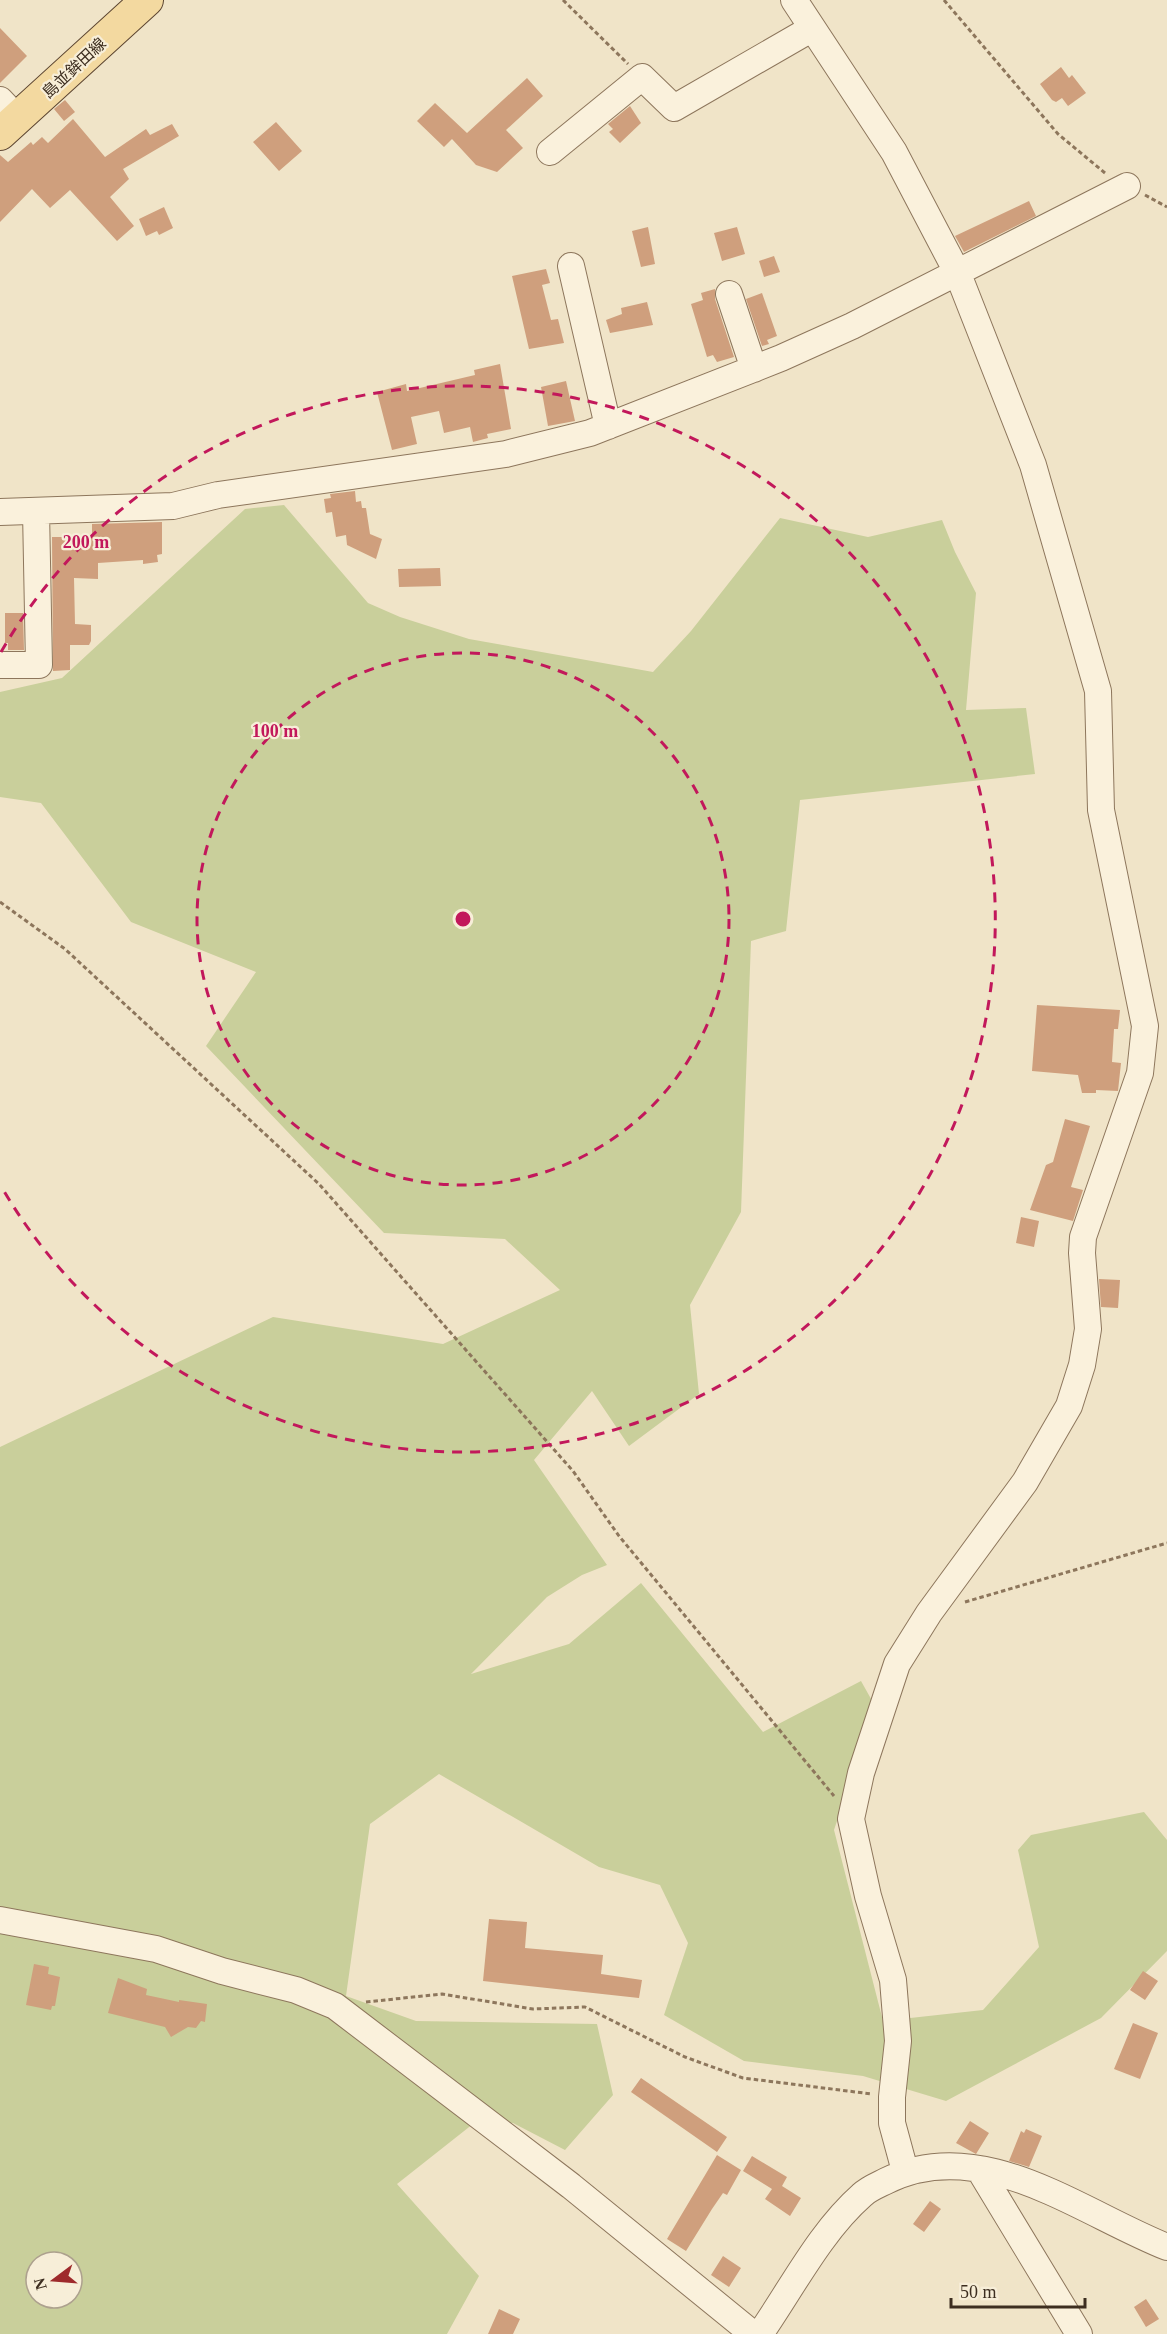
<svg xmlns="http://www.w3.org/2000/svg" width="1167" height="2334" viewBox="0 0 1167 2334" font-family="'Times New Roman','Noto Sans JP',serif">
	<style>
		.green { fill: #c9cf9b; fill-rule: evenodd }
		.building { fill: #cf9f7d }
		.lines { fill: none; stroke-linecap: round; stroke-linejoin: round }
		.minor-casing { stroke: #8d765c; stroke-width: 28 }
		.major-casing { stroke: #5b4430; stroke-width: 34 }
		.path { stroke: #8d765c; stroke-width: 3; stroke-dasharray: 4.5 3; stroke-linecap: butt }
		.minor { stroke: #faf1dc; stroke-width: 26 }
		.major { stroke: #f3d9a0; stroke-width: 32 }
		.ring { fill: none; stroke: #c2185b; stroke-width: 3; stroke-dasharray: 10 8 }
		.labels { text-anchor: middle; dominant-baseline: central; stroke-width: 4.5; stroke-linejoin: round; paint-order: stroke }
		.street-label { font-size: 16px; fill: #3d2e20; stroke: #f7eed8 }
		.centre { fill: #c2185b; stroke: #f7eed8; stroke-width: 3 }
		.ring-label { font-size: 18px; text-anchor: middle; font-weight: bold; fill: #c2185b; stroke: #f7eed8; stroke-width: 4.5; stroke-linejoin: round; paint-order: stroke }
	</style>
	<rect width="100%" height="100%" fill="#f0e4c8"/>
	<!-- green -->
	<path class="green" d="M284 505 368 603 400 617 469 639 653 672 691 631 780 518 868 537 942 520 955 552 976 593 966 710 1026 708 1035 774 800 800 786 931 751 941 741 1212 690 1305 699 1394 629 1446 592 1391 534 1460 607 1565 582 1575 547 1597 471 1674 569 1644 641 1583 763 1732 861 1681 875 1706 834 1830 883 2021 983 2010 1039 1947 1018 1850 1031 1835 1144 1812 1167 1840V1951L1101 2018 946 2101 863 2076 744 2061 664 2015 688 1943 660 1885 599 1867 439 1774 370 1824 346 1996 416 2021 597 2024 613 2095 565 2150 513 2123 478 2120 397 2184 479 2276 447 2334H0V1447L273 1317 443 1344 560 1290 505 1239 384 1233 206 1046 256 972 131 922 41 803 0 797V692L62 678 245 509ZM36 2262H72V2298H36Z"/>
	<!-- building -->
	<path class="building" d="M0 28 27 56 0 83Z
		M1061 67 1069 78 1072 75 1086 93 1068 106 1062 98 1056 102 1052 100 1040 84Z
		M527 78 543 96 506 130 523 148 497 172 476 165 452 139 444 147 417 121 435 103 467 133Z
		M65 100 75 112 64 121 54 109Z
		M630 106 641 123 620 143 609 132 613 129 608 124Z
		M73 119 105 157 146 129 150 135 172 124 179 136 123 169 129 179 110 197 134 226 117 241 70 190 50 208 32 189 0 222V155L8 162 31 142 33 145 42 137 48 143Z
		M276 122 302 151 279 171 253 142Z
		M1029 201 1036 216 964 252 955 236Z
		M164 207 173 228 159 235 157 231 146 236 139 219Z
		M648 227 655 264 641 267 632 231Z
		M737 227 745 254 722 261 714 233Z
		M774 256 780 272 764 277 759 261Z
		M546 269 550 283 542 285 551 320 558 319 564 343 529 349 512 276Z
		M715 289V299L734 357 717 362 713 355 707 357 691 304 703 300 701 293Z
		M762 293 777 336 767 340 769 344 762 346 746 299Z
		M647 302 653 325 610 333 606 320 622 314 621 308Z
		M500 364 511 429 487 434 488 438 473 442 470 427 444 433 439 411 411 417 417 444 392 450 377 392 406 384 407 391 475 375 474 370Z
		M566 381 575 421 548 426 541 387Z
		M355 491 356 502 361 501 362 508H366L370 534 382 539 376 559 347 545 346 535 336 537 332 512 326 513 324 499 331 498 330 494Z
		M162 522V554L157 555 158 562 143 564V560L98 563V579L74 578 75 624 91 625V641L89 645H70V670L53 671 52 537H92V524Z
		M440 568 441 586 399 587 398 569Z
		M5 613H23L24 650H8V643H5Z
		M1037 1005 1120 1010 1118 1029H1114L1112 1062 1121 1063 1118 1091 1096 1090V1093H1082L1078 1075 1032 1071Z
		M1065 1119 1090 1126 1071 1187 1083 1190 1073 1221 1030 1210 1046 1165 1053 1162Z
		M1021 1217 1039 1221 1034 1247 1016 1243Z
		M1099 1279 1120 1280 1118 1308 1101 1307Z
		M489 1919 527 1922 525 1948 603 1955 601 1974 642 1980 639 1998 483 1981Z
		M34 1964 49 1967 48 1974 60 1977 55 2006H52L51 2010 26 2005Z
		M1143 1971 1158 1981 1145 2000 1130 1990Z
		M118 1978 147 1989 146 1995 179 2002V2000L207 2004 205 2022 201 2021 196 2028 188 2027 171 2037 165 2027 108 2013Z
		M1133 2023 1158 2033 1140 2079 1114 2069Z
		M641 2078 727 2137 717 2152 631 2092Z
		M970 2121 989 2133 976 2154 956 2143Z
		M1026 2129 1042 2136 1029 2167 1009 2161 1021 2131 1024 2133Z
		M717 2155 741 2170 727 2195 723 2193 712 2209 686 2251 667 2239Z
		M752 2156 787 2177 782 2186 801 2198 790 2216 765 2199 772 2189 743 2171Z
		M930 2201 941 2209 924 2232 913 2224Z
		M723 2256 741 2268 729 2287 711 2275Z
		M1146 2299 1159 2319 1146 2327 1134 2307Z
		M499 2309 520 2319 513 2334H488Z"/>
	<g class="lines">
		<defs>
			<path id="minor" d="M794 0 894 152 958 274 1033 465 1098 691 1101 810 1145 1026 1140 1073 1083 1237 1082 1253 1088 1329 1082 1365 1069 1406 1025 1482 929 1613 897 1664 861 1773 851 1819 868 1896 893 1980 898 2041 892 2097V2123L905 2171
				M0 100 18 119
				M550 152 642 77 674 108 811 29
				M571 266 608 426
				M729 294 754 369
				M0 512 173 506 218 495 506 454 590 433 781 358 852 326 1127 186
				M0 665H39L36 511
				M0 1920 156 1949 222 1971 296 1990 335 2006 571 2186 753 2334
				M979 2169 1079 2334
				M760 2334C792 2288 820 2232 862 2195 868 2189 878 2185 886 2181 981 2133 1081 2213 1167 2247"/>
			<path id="major" d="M0 134 147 0"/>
		</defs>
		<!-- minor casing -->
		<use href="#minor" class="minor-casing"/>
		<!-- major casing -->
		<use href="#major" class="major-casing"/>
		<!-- path -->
		<path class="path" d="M563 0 628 64
			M944 0 1058 134 1105 173
			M1145 195 1167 207
			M0 902 65 949 319 1184 573 1471 619 1536 834 1796
			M965 1602 1167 1543
			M366 2002 442 1994 533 2009 585 2007 685 2057 743 2078 872 2094"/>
		<!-- minor -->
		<use href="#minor" class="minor"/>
		<!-- major -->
		<use href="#major" class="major"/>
	</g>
	<!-- distance rings -->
	<g class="ring">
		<circle cx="463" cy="919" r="266"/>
		<path d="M1 652A533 533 0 1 1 1 1186"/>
	</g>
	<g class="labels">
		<!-- street labels -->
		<g class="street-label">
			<text transform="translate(74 68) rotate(-43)">島並鉾田線</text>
		</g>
	</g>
	<circle cx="463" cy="919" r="9" class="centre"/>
	<g class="ring-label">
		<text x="86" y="548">200 m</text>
		<text x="275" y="737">100 m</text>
	</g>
	<!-- north arrow -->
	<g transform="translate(54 2280) rotate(254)"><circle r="28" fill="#f7eed8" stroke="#ada18e" stroke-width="1.5"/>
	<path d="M0-4.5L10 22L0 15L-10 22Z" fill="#9e2a2b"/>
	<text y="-9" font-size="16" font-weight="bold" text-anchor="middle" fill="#3d2e20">N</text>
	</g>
	<!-- scale -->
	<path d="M951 2298v9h134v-9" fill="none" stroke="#3d2e20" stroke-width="3"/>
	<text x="960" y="2298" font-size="18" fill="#3d2e20" stroke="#f7eed8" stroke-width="4.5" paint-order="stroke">50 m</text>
</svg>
